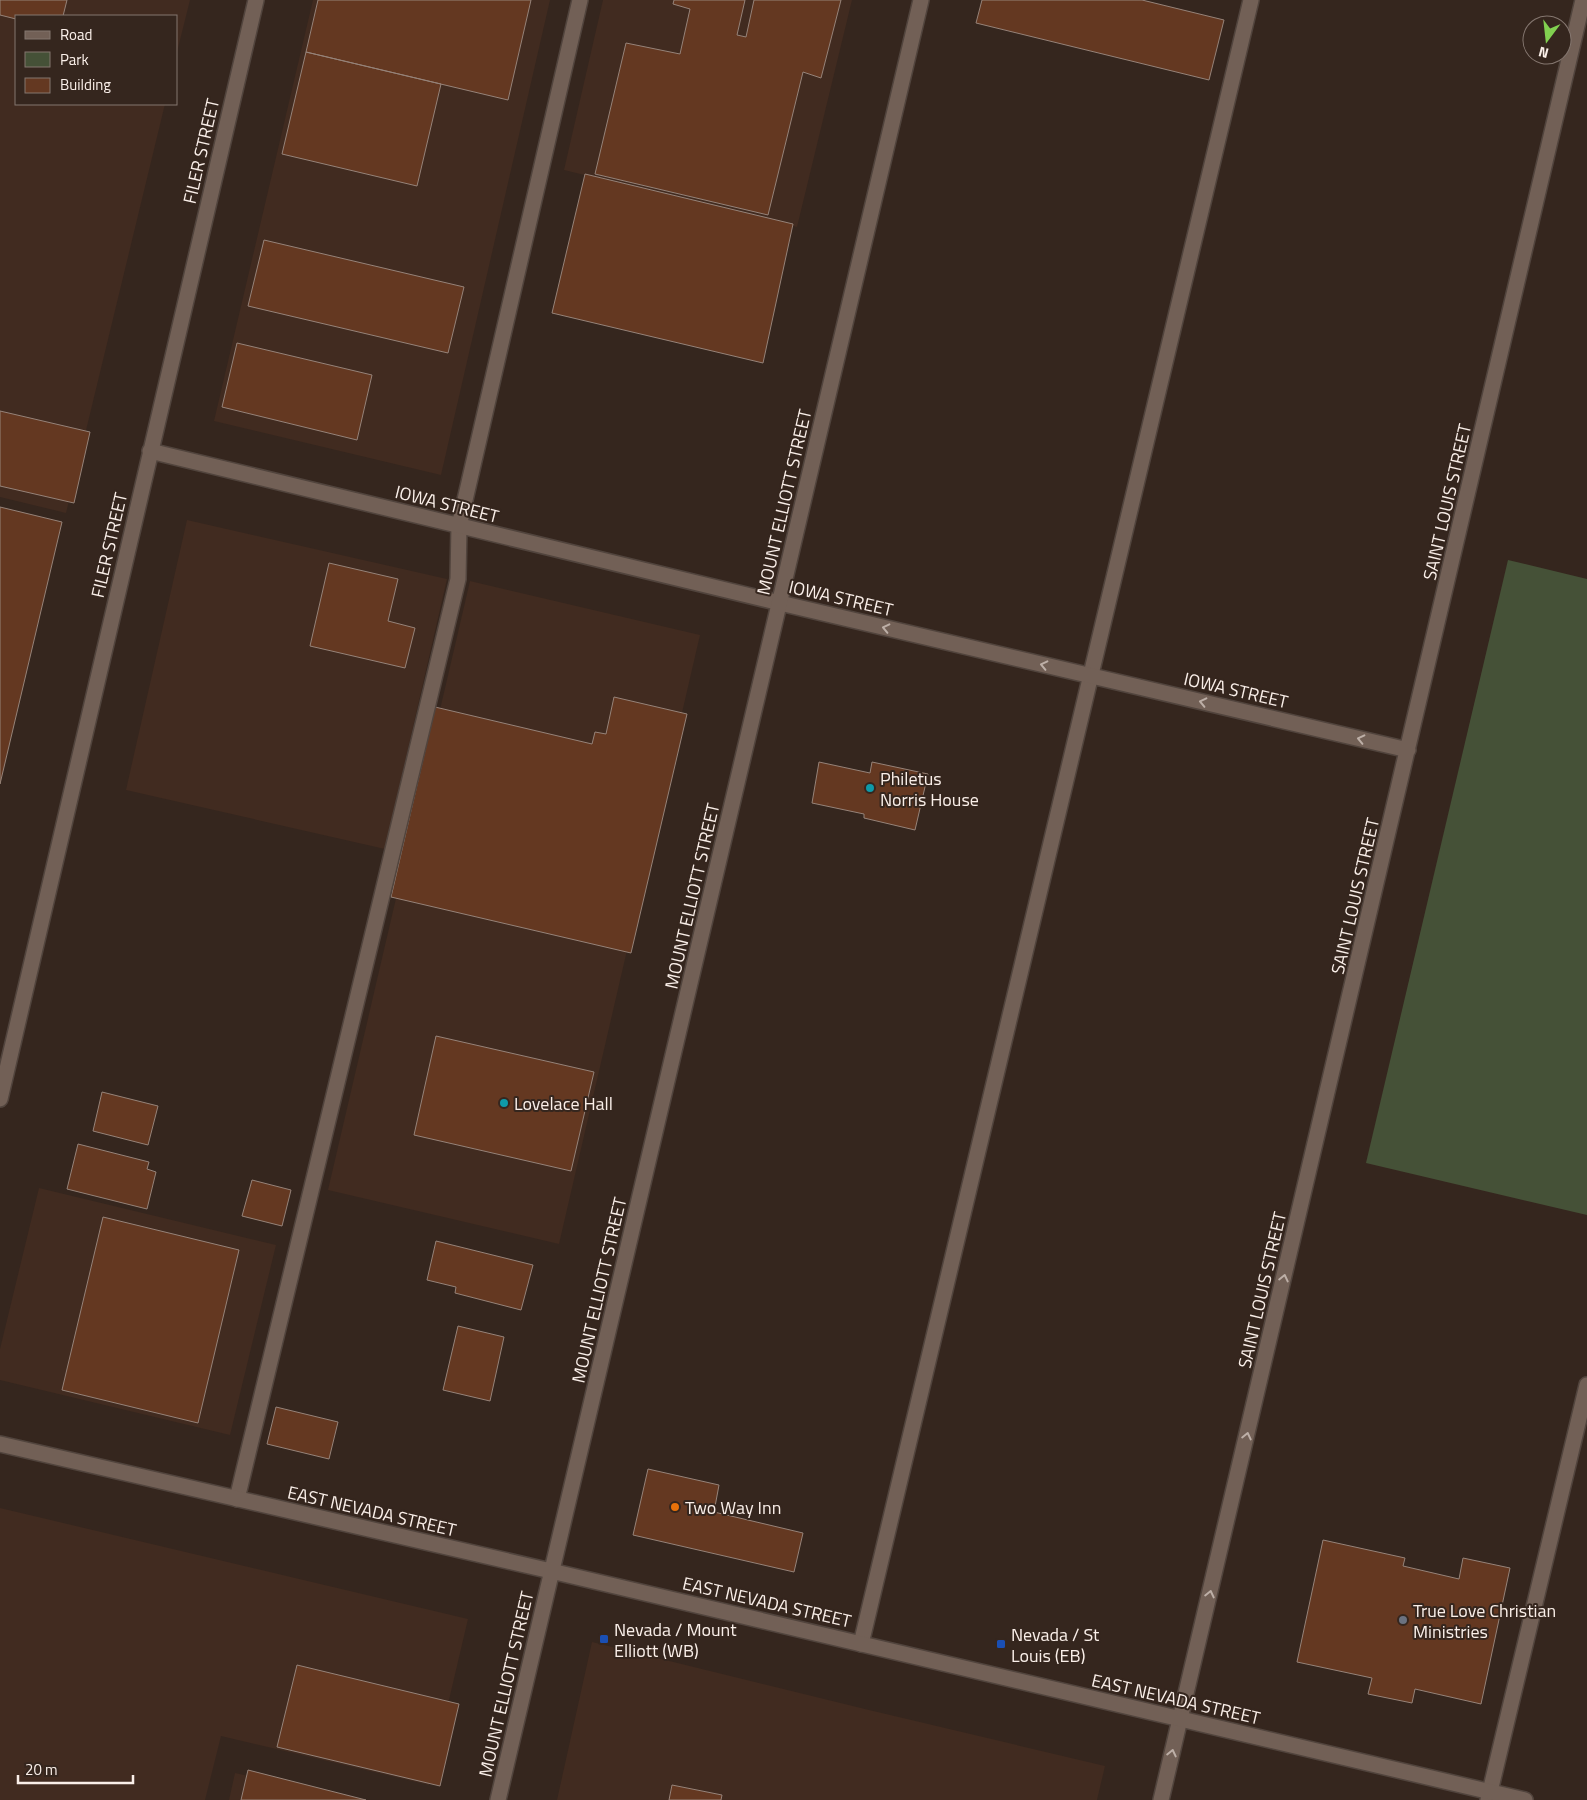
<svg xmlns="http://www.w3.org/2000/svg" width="1587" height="1800" viewBox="0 0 1587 1800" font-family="'Titillium Web',sans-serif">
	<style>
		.built { fill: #412b20 }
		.green { fill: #455137 }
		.building { fill: #643821; stroke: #968379 }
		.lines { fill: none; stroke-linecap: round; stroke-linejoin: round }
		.service-casing { stroke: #51443d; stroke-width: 18 }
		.minor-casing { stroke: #51443d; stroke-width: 18 }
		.tertiary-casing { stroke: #51443d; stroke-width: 18 }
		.service { stroke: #726056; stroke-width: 15 }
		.minor { stroke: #726056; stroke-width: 15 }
		.tertiary { stroke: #726056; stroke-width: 15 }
		.oneway { stroke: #bdafa7 }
		.culture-dot { fill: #0f9aa8; stroke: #35261e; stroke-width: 2 }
		.food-dot { fill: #e8710a; stroke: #35261e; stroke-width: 2 }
		.worship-dot { fill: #6b7280; stroke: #35261e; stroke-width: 2 }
		.transit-dot { fill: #1a4fb4; stroke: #35261e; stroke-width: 2 }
		.labels { text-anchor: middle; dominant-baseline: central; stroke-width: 4; stroke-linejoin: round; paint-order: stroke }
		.street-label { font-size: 18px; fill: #faefe9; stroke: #35261e }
		.poi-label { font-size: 18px; fill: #faefe9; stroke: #35261e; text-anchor: start }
	</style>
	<rect width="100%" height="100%" fill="#35261e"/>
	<!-- built -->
	<path class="built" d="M0 0H190L176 56V16H16V104H165L66 513 0 497Z
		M313 0H550L441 475 214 421Z
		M603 0H852L797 227 564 170Z
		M187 520 447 579 385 849 126 790Z
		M470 581 700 635 559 1244 328 1190Z
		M39 1188 276 1245 230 1435 0 1380V1349Z
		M0 1508 468 1619 429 1785 221 1736 205 1800H0Z
		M592 1642 869 1710 1105 1766 1097 1800H557Z
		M235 1773 355 1800H229Z"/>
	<!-- green -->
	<path class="green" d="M1508 560 1587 579V1215L1366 1163Z"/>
	<!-- building -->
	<path class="building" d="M0 0H67L63 16H16V19L0 15Z
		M318 0H531L508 100 306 52Z
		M674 0H745L737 35 746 37 754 0H841L821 78 803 72 768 215 595 174 626 43 680 54 690 9 673 4Z
		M982 0H1142L1224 20 1209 80 976 23Z
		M306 52 441 84 417 186 282 154Z
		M585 174 793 224 763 363 552 313Z
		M264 240 464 287 448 353 248 306Z
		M237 343 372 375 357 440 222 407Z
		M0 411 90 432 74 503 0 486Z
		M0 507 62 522 0 784Z
		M329 563 398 579 388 621 415 628 405 668 310 646Z
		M614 697 687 714 631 953 391 897 435 707 592 744 595 732 606 734Z
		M819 762 870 773 872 762 928 774 915 830 864 818V814L812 803Z
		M436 1036 594 1072 571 1171 414 1135Z
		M102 1092 158 1106 148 1145 93 1131Z
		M78 1144 149 1162 147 1169 156 1172 147 1209 67 1189Z
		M252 1180 291 1190 282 1226 242 1216Z
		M103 1217 239 1250 198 1423 62 1390Z
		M436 1241 533 1265 521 1310 455 1293 456 1287 427 1280Z
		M458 1326 504 1337 490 1401 443 1390Z
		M276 1407 338 1422 329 1459 267 1444Z
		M648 1469 719 1485 714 1512 803 1533 794 1572 633 1535Z
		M1323 1540 1405 1558 1403 1566 1459 1579 1463 1558 1510 1568 1481 1704 1415 1689 1412 1703 1368 1694 1372 1678 1297 1662Z
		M297 1665 459 1704 440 1786 277 1747Z
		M248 1770 366 1800H241Z
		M672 1785 722 1795 721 1800H669Z"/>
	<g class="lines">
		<defs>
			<path id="service" d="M237 1499 458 579 459 526 580 0
				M861 1644 1251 0
				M1488 1800 1587 1385"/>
			<path id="minor" d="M150 451 780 603 1408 750
				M0 1099 256 0
				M1161 1800 1583 0"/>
			<path id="tertiary" d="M0 1444 551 1571 1525 1800
				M498 1800 921 0"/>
		</defs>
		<!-- service casing -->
		<use href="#service" class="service-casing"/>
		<!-- minor casing -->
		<use href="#minor" class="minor-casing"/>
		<!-- tertiary casing -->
		<use href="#tertiary" class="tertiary-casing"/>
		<!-- service -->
		<use href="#service" class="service"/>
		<!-- minor -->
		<use href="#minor" class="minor"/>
		<!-- tertiary -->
		<use href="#tertiary" class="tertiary"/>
	</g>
	<!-- one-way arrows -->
	<defs><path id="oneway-chevron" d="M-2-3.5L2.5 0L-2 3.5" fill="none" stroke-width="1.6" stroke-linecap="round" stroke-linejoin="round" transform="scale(1.25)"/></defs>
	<g class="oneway">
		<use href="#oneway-chevron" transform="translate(886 628) rotate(-167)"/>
		<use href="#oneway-chevron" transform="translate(1044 665) rotate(-167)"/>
		<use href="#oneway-chevron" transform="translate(1203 702) rotate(-167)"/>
		<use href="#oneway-chevron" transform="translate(1361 739) rotate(-167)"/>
		<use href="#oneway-chevron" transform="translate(1284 1278) rotate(-77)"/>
		<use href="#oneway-chevron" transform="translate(1247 1436) rotate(-77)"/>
		<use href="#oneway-chevron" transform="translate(1210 1594) rotate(-77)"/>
		<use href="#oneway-chevron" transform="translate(1172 1753) rotate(-77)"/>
	</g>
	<!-- markers -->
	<g class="culture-dot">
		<circle cx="870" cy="788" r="5"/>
		<circle cx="504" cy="1103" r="5"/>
	</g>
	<circle class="food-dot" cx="675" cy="1507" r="5"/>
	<circle class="worship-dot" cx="1403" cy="1620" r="5"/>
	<g class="transit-dot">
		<rect x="599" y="1634" width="10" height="10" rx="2.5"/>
		<rect x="996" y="1639" width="10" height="10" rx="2.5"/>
	</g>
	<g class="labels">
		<!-- street labels -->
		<g class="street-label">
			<text transform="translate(201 151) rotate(-77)">FILER STREET</text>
			<text transform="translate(784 502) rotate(-77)">MOUNT ELLIOTT STREET</text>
			<text transform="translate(1447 502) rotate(-77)">SAINT LOUIS STREET</text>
			<text transform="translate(447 504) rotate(14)">IOWA STREET</text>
			<text transform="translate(109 545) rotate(-77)">FILER STREET</text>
			<text transform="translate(841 598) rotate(13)">IOWA STREET</text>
			<text transform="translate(1236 690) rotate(13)">IOWA STREET</text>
			<text transform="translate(692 896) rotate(-77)">MOUNT ELLIOTT STREET</text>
			<text transform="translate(1355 896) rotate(-77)">SAINT LOUIS STREET</text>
			<text transform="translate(599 1290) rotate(-77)">MOUNT ELLIOTT STREET</text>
			<text transform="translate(1262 1290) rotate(-77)">SAINT LOUIS STREET</text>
			<text transform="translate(372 1511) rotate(13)">EAST NEVADA STREET</text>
			<text transform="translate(767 1602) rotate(13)">EAST NEVADA STREET</text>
			<text transform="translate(506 1684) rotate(-77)">MOUNT ELLIOTT STREET</text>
			<text transform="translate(1176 1699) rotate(13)">EAST NEVADA STREET</text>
		</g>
		<!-- poi labels -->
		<g class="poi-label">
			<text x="880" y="778">Philetus<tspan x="880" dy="21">Norris House</tspan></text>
			<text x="514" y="1103">Lovelace Hall</text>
			<text x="685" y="1507">Two Way Inn</text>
			<text x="1413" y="1610">True Love Christian<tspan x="1413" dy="21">Ministries</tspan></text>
			<text x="614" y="1629">Nevada / Mount<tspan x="614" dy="21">Elliott (WB)</tspan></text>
			<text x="1011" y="1634">Nevada / St<tspan x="1011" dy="21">Louis (EB)</tspan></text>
		</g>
	</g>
	<!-- legend -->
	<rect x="15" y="15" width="162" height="90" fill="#35261e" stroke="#84766f"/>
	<rect x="25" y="31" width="25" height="8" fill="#726056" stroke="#84766f"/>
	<text x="60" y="40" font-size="15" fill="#faefe9">Road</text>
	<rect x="25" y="52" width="25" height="15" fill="#455137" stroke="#84766f"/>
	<text x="60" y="65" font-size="15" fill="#faefe9">Park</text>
	<rect x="25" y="78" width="25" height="15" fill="#643821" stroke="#84766f"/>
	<text x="60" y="90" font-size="15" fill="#faefe9">Building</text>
	<!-- north arrow -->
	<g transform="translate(1547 40) rotate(195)"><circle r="24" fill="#35261e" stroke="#84766f"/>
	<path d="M0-4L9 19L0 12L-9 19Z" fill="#81d050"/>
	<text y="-8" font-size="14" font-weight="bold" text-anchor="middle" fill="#faefe9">N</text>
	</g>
	<!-- scale -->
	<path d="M18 1775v8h115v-8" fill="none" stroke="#faefe9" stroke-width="2.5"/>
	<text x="25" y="1775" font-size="15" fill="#faefe9" stroke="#35261e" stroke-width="4" paint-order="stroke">20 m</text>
</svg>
